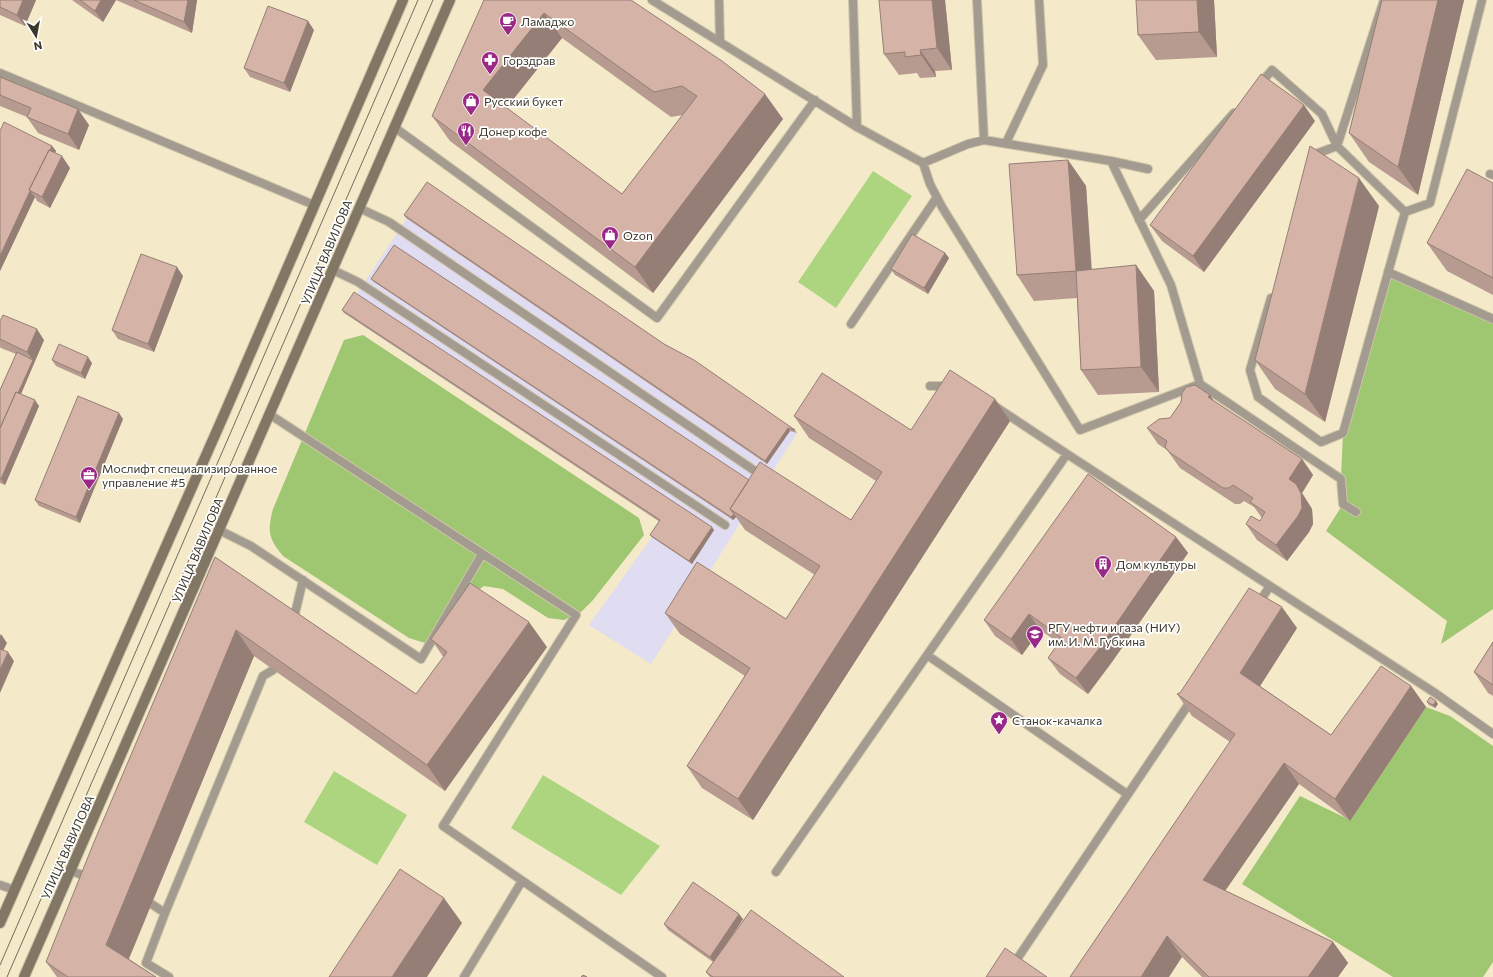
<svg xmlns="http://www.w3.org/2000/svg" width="1493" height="977" viewBox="0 0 1493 977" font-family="Commissioner,sans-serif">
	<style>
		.industrial { fill: #e0dcf2 }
		.green { fill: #add580 }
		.forest { fill: #9fc671 }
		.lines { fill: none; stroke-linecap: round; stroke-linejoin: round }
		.service-casing { stroke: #cfc5a9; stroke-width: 10 }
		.secondary-casing { stroke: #cfc5a9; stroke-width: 12 }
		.service { stroke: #a39b8f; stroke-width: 8 }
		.secondary { stroke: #827665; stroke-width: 10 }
		.tram { stroke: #736d5b; stroke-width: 1 }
		.wall { fill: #b79b90; fill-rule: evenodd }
		.shaded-wall { fill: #957e75 }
		.building { fill: #d5b4a7; stroke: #957e75; fill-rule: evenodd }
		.labels { text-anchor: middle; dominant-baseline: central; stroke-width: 3.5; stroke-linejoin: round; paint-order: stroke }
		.poi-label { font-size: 12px; fill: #3b372b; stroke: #fff; text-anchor: start }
		.street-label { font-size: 12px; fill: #3b372b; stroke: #fff }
	</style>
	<rect width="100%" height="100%" fill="#f4e9c9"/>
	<!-- industrial -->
	<path class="industrial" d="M429 185 797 433 651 664 589 625 662 523 344 313Z"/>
	<!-- green -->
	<path class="green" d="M873 171 912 196 836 308 798 282Z
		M334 771 407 815 377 865 304 822Z
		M543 775 660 846 621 895 511 828Z"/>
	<!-- forest -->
	<path class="forest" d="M1388 272 1493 319V609L1441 644 1447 621 1326 531 1343 504 1341 479 1343 433Z
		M363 335 639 518 644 535 593 600 581 612 564 620 548 618 503 589 484 586 469 596 442 640 425 643 409 638 283 556C269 539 267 532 273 509L344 340Z
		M1426 707 1450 716 1493 746V962L1483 977H1393L1242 884 1300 796 1350 820Z"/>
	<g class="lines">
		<defs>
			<path id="service" d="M652 0 857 127 923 163 930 184 942 207 1080 430 1200 384 1171 285 1111 161
				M719 0 720 42
				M853 0 857 127
				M977 0 984 140
				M0 73 314 205
				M1259 85 1272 70 1322 114 1337 146 1405 212 1343 433 1321 442 1258 397 1250 370 1271 298
				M394 127 657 318 815 100
				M1006 143 1043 65 1039 0
				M1337 146 1384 0
				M1312 159 1313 155 1337 146
				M923 163 968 144 984 140 1111 161 1148 169
				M1490 174 1493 175
				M359 208 389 222 758 473
				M1405 212 1430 203 1482 0
				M1139 220 1234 113
				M333 270 358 282 725 525
				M1388 272 1493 319
				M851 324 937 197
				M1200 384 1341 479 1343 504 1356 512
				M930 386H949
				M996 407 1067 454
				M269 414 576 615 443 826 662 977
				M219 530 251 546 421 659 482 554
				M1258 604 1270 586 1435 693 1493 734
				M293 622 303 580
				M927 655 1127 794
				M71 871 91 878
				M776 872 1067 454 1270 586
				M0 885 15 890
				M150 903 165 913
				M169 977 146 963 165 913 263 676 273 670
				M464 977 522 881
				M1005 977 1192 699"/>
			<path id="secondary" d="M0 923 226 410 403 0
				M24 977 450 0"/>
		</defs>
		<!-- service casing -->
		<use href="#service" class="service-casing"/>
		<!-- secondary casing -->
		<use href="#secondary" class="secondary-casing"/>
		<!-- service -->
		<use href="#service" class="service"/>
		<!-- secondary -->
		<use href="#secondary" class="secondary"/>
		<!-- tram -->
		<path class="tram" d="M0 965 418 0
			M7 977 433 0"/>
	</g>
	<!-- wall -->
	<path class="wall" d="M0 0H36L25 26 0 15Z
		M72 0H197L192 33 116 0 103 22Z
		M484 0H631L783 119 653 293 450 141 432 116ZM562 38 671 117 683 115 622 194 506 108Z
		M945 0 952 70 935 71 936 77 920 78 917 73 899 75 884 54Z
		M1214 0 1217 57 1156 60 1138 35Z
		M1382 0H1464L1418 195 1369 162 1349 133Z
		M314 30 290 92 250 77 244 68Z
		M0 77 89 125 79 150 38 133 27 117 0 106Z
		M1315 121 1204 272 1162 241 1150 225Z
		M0 131 52 146 56 151 55 153 70 168 50 208 37 201 35 197 0 271Z
		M1068 160 1086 186 1092 270 1136 265 1154 291 1159 392 1098 395 1081 370 1077 298 1034 301 1017 275Z
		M1493 183V295L1447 271 1427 243Z
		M1379 206 1325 422 1275 389 1255 360Z
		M404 215 664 344 795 430 797 433 790 431 767 464 406 218Z
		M945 253 949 258 928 294 895 275 891 269Z
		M183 276 154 352 118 339 112 330Z
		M371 279 749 480 851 520 876 481 809 438 794 416 911 430 995 399 1010 421 753 820 702 788 687 766 745 676 680 634 665 613 786 619 815 575 745 530 736 517 733 520 374 282Z
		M342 310 714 530 692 564 653 538 650 535 660 522 344 313Z
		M0 321 44 340 21 394 39 406 5 485 0 483V390L16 354 1 348 0 347Z
		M52 360 92 363 85 379 56 366Z
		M1181 402H1215L1302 459 1313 475 1302 493 1312 509 1313 524 1309 532 1287 561 1257 540 1246 524 1260 521 1262 518 1254 507 1244 501 1240 504H1235L1180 468 1167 450 1158 444 1147 428 1170 418Z
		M123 419 80 523 39 506 35 500Z
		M1176 537 1188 553 1112 662 1088 694 1060 674 1048 658 1059 643 1040 630 1022 655 995 636 984 620Z
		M215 557 416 694 444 658 431 639 547 647 445 791 254 656 129 959 156 977H57L46 962Z
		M1297 628 1260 686 1331 735 1411 686 1426 707 1350 821 1299 784 1225 891 1333 942 1348 963 1338 977H1202L1182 957 1070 977 1230 742 1192 716 1177 694Z
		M1493 642V696L1488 693 1474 672Z
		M1427 702 1438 704 1435 708 1429 705Z
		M743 919 724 948 844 977H710L706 972 713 962 668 930 664 924Z"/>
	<!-- shaded-wall -->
	<path class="shaded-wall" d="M23 0H36L25 26 17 15Z
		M101 0H116L103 22 95 11Z
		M188 0H197L192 33 184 22Z
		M932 0H945L952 70 937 48Z
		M1197 0H1214L1217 57 1199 32Z
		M1438 0H1464L1418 195 1398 167Z
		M544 13 562 38 500 116 483 90Z
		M308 21 314 30 290 92 284 83Z
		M920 50 935 71 936 77 921 55Z
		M765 94 783 119 653 293 635 267Z
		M1304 105 1315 121 1204 272 1193 256Z
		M78 109 89 125 79 150 68 134Z
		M52 146 56 151 36 193 31 191Z
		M62 156 70 168 50 208 42 197Z
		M1068 160 1086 186 1093 297 1076 271Z
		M1359 178 1379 206 1325 422 1305 394Z
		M30 191 35 197 0 271V256Z
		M945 253 949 258 928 294 924 288Z
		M1136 265 1154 291 1159 392 1141 367Z
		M177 267 183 276 154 352 148 344Z
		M37 329 44 340 0 443V435L33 360 27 352Z
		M88 357 92 363 85 379 81 373Z
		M1210 395 1221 411 1208 397Z
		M995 399 1010 421 753 820 738 799Z
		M35 400 39 406 5 485 1 479Z
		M119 413 123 419 80 523 76 517Z
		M788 428 790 431 767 464 765 461Z
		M1302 459 1313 475 1302 493 1312 509 1313 524 1309 532 1287 561 1276 545 1289 479Z
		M734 514 736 517 733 520 731 517Z
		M712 527 714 530 692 564 689 561Z
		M1176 537 1188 553 1112 662 1088 694 1076 678Z
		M1282 607 1297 628 1255 694 1240 673Z
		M1029 614 1040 630 1022 655 1011 639Z
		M529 622 547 647 445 791 427 765Z
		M236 630 254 656 124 970 106 945Z
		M1 634 7 643 1 655 0 653V636Z
		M8 652 14 661 0 693V670Z
		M1411 686 1426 707 1350 821 1335 799Z
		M1436 701 1438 704 1435 708 1433 705Z
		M1284 763 1299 784 1218 901 1203 880Z
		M444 898 462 923 427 977H392Z
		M739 914 743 919 714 962 710 957Z
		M1167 936 1182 957 1169 977H1141Z
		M1333 942 1348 963 1338 977H1308Z"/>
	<!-- building -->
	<path class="building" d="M0 0H23L17 15 0 7Z
		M80 0H101L95 11Z
		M134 0H188L184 22Z
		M484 0H631L722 61 765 94 635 267 432 116ZM544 13 654 92 682 86 697 96 622 194 483 90Z
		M879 0H932L937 48 920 50 921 55 905 57V52L884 54Z
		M1136 0H1197L1199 32 1138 35Z
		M1382 0H1438L1398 167 1349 133Z
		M268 6 308 21 284 83 244 68Z
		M1261 74 1304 105 1193 256 1150 225Z
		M0 77 78 109 68 134 27 117 31 108 0 95Z
		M4 122 52 146 50 150H49L29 190 30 191 0 256V131Z
		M1310 146 1359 178 1305 394 1255 360Z
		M49 150 62 156 42 197 29 190Z
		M1068 160 1076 271 1017 275 1009 164Z
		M1467 169 1493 183V278L1427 243Z
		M427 182 664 344 694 360 795 430 788 428 765 461 404 215Z
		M912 234 945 253 924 288 891 269Z
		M394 245 749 480 730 509 734 514 731 517 371 279Z
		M141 254 177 267 148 344 112 330Z
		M1136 265 1141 367 1081 370 1076 271Z
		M354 292 712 527 689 561 650 535 660 520 342 310Z
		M3 315 37 329 27 352 0 339V321Z
		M59 344 88 357 81 373 52 360Z
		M17 352 33 360 18 393 16 392 0 428V390Z
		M950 370 995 399 738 799 687 766 750 668 665 613 697 562 786 619 820 566 730 509 760 462 851 520 882 472 794 416 822 373 911 430Z
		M1195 385 1210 395 1208 397 1302 459 1289 479 1296 484 1301 493 1302 508 1298 516 1276 545 1246 524 1251 516 1260 521 1265 512 1250 502 1253 498 1233 485 1229 488H1223L1169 452 1165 447 1167 441 1147 428 1159 419 1170 418 1181 402 1182 393 1186 387Z
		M16 392 35 400 1 479H0V428Z
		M78 396 119 413 76 517 35 500Z
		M1088 474 1176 537 1101 646 1076 678 1048 658 1062 638 1029 614 1011 639 984 620Z
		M215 557 416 694 447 652 431 639 470 583 529 622 427 765 236 630 106 945 156 977H68L46 962 94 842Z
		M1249 588 1282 607 1240 673 1331 735 1381 666 1411 686 1335 799 1284 763 1203 880 1333 942 1308 977H1209L1167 936 1141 977H1070L1235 734 1177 694 1180 693Z
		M1493 642V685L1474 672Z
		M0 649 8 652 0 670Z
		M1430 697 1436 701 1433 705 1427 702Z
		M400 869 444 898 392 977H329Z
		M693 882 739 914 710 957 664 924Z
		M751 910 844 977H713L706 972Z
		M1005 948 1047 977H986Z
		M583 975 587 977H581Z"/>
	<!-- icons -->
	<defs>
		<symbol id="cafe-pin" viewBox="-11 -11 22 30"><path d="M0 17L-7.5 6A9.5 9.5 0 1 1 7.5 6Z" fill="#992886" stroke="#fff"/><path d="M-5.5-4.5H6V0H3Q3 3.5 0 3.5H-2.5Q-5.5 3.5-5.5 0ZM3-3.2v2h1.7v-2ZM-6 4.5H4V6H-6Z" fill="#fff"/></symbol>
		<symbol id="pharmacy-pin" viewBox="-11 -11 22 30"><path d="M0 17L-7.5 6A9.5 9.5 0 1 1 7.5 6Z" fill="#992886" stroke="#fff"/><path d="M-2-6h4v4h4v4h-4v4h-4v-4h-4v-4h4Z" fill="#fff"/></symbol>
		<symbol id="shop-pin" viewBox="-11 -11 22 30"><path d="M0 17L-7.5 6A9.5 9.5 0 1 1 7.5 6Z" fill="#992886" stroke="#fff"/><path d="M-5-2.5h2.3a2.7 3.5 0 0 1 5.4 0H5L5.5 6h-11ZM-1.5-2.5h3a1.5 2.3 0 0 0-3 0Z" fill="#fff"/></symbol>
		<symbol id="restaurant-pin" viewBox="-11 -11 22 30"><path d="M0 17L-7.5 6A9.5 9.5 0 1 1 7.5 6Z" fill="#992886" stroke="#fff"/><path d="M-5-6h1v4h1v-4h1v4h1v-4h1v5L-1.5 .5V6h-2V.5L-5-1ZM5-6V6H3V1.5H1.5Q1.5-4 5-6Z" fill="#fff"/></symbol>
		<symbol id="office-pin" viewBox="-11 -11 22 30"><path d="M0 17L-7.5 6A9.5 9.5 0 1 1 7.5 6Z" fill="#992886" stroke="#fff"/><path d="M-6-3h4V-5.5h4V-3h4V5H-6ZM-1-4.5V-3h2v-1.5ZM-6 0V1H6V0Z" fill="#fff"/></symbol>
		<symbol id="building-pin" viewBox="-11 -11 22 30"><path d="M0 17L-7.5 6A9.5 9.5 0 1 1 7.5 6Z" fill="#992886" stroke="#fff"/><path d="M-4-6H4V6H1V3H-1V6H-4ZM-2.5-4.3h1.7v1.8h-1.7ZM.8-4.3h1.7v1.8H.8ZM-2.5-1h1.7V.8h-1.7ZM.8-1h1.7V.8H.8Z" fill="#fff"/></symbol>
		<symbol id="university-pin" viewBox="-11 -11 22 30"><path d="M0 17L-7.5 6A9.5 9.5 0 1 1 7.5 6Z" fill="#992886" stroke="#fff"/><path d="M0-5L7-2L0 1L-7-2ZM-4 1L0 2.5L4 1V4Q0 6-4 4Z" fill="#fff"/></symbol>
		<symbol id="sight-pin" viewBox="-11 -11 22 30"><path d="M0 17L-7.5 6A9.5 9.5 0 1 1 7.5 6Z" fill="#992886" stroke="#fff"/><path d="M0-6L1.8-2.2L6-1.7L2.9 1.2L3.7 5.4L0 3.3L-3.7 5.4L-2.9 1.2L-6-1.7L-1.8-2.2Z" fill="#fff"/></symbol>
	</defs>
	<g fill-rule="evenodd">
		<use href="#cafe-pin" x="498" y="11" width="20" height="27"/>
		<use href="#pharmacy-pin" x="480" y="50" width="20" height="27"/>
		<use href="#shop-pin" x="461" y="91" width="20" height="27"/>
		<use href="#restaurant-pin" x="456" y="121" width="20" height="27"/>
		<use href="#shop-pin" x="600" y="225" width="20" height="27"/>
		<use href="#office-pin" x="79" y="465" width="20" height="27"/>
		<use href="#building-pin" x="1093" y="554" width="20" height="27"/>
		<use href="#university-pin" x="1025" y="624" width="20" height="27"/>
		<use href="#sight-pin" x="989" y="710" width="20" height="27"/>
	</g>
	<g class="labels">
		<!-- poi labels -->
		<g class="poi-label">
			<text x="521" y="21">Ламаджо</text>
			<text x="503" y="60">Горздрав</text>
			<text x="484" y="101">Русский букет</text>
			<text x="479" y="131">Донер кофе</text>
			<text x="623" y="235">Ozon</text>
			<text x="102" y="468">Мослифт специализированное<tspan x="102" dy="14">управление #5</tspan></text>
			<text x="1116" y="564">Дом культуры</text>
			<text x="1048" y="627">РГУ нефти и газа (НИУ)<tspan x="1048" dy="14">им. И. М. Губкина</tspan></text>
			<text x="1012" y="720">Cтанок-качалка</text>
		</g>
		<!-- street labels -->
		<g class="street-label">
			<text transform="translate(326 252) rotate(-67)">УЛИЦА ВАВИЛОВА</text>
			<text transform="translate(197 550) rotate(-67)">УЛИЦА ВАВИЛОВА</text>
			<text transform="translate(67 847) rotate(-66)">УЛИЦА ВАВИЛОВА</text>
		</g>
	</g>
	<!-- north arrow -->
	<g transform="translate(36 36) rotate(169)" stroke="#ffffff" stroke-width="3" paint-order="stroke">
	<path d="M0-3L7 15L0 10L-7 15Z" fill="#3b372b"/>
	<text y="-6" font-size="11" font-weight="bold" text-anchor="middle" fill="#3b372b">N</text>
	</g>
</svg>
